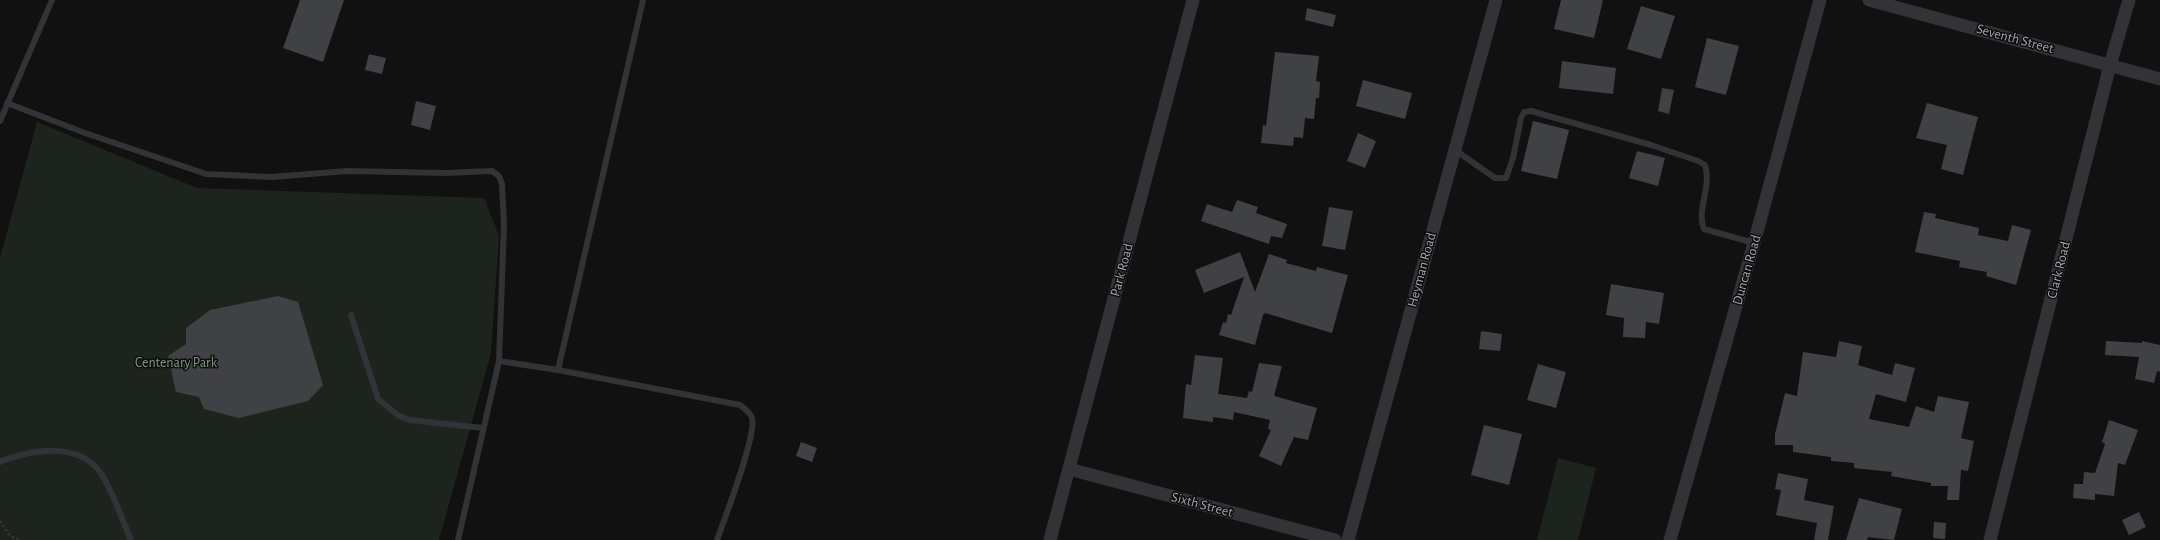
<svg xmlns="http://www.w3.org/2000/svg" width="2160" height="540" viewBox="0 0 2160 540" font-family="'Alegreya Sans',sans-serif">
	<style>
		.green { fill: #1d241e }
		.building { fill: #404145 }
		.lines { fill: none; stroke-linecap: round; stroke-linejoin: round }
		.path { stroke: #38393e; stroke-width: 2.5; stroke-dasharray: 2 3; stroke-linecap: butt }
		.service { stroke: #323337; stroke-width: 6 }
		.minor { stroke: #323337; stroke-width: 13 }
		.labels { text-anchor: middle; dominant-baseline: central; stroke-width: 3; stroke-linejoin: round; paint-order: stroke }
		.street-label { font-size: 14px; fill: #a3a7b2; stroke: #0c0c0d }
		.park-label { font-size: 14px; fill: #7b9c7e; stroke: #0c0c0d }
	</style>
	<rect width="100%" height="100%" fill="#111112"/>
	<!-- green -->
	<path class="green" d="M37 122 197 188 484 198 499 236 491 353 439 540H0V258Z
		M1558 458 1596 468 1578 540H1537Z"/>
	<!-- building -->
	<path class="building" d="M300 0H344L323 62 283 48Z
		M1561 0H1603L1594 38 1554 29Z
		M1641 6 1675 16 1661 59 1627 49Z
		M1307 8 1336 15 1333 27 1305 20Z
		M1707 38 1739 46 1726 95 1695 87Z
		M1275 52 1319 56 1316 81 1320 82 1319 98H1316L1314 119 1305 118 1303 138 1294 137 1293 146 1261 143 1263 125 1266 126Z
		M369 54 386 58 382 74 365 70Z
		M1562 61 1616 68 1613 94 1559 88Z
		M1363 80 1412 93 1405 119 1356 106Z
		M1662 88 1674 90 1669 114 1658 111Z
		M416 101 436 106 430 130 411 125Z
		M1927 103 1978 117 1963 175 1941 169 1947 145 1916 138Z
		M1533 121 1569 130 1557 179 1521 171Z
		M1358 133 1376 141 1365 168 1347 161Z
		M1637 151 1665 158 1658 186 1629 178Z
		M1237 200 1258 207 1256 213 1287 224 1282 238 1271 236 1269 244 1201 221 1207 204 1232 212Z
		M1329 207 1353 211 1345 250 1322 246Z
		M1924 212 1936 214 1935 218 1979 228 1978 235 2008 241 2012 225 2031 230 2016 285 1986 276 1987 272 1959 267 1960 261 1915 252Z
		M1240 252 1255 292 1269 254 1287 260 1286 263 1316 271 1317 267 1348 275 1332 333 1265 313 1263 315 1255 345 1219 335 1223 322 1226 323 1228 314 1231 315 1244 277 1204 293 1195 270Z
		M1611 284 1664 293 1659 324 1646 322 1645 338 1623 337 1624 318 1606 315Z
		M278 296 298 302 323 385 308 401 239 418 204 409 199 397 176 392 168 356 186 344V328L210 310Z
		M1481 331 1502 334 1500 351 1479 349Z
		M1839 341 1862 346 1858 365 1892 375 1895 363 1915 368 1906 402 1876 394 1869 419 1909 427 1916 406 1934 412 1938 396 1969 402 1961 438 1974 441 1968 471 1961 470 1959 500H1947L1948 486H1931V483L1891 476 1892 472 1854 468V463L1831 461V457L1793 452V445H1775V434L1785 393 1797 396 1803 352 1836 357Z
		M2106 341 2142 343V341L2160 345V372L2157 371 2154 383 2135 379 2139 357 2105 355Z
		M1195 355 1223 358 1218 394 1247 398 1249 391 1252 392 1259 363 1282 366 1274 396 1317 408 1308 440 1294 437 1281 466 1259 456 1271 430 1268 429 1270 420 1234 412 1233 420 1213 417V422L1183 418 1186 384 1191 385Z
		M1538 364 1566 372 1556 408 1527 400Z
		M2109 420 2138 430 2125 465 2118 463 2114 496 2095 494V500L2073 498 2074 484H2083L2084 472 2095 473 2105 444 2102 442Z
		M1484 425 1522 434 1509 485 1471 475Z
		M801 442 817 448 812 462 796 456Z
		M1778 473 1808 479 1804 500 1834 506 1828 540H1814L1817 523 1776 515 1781 490 1775 489Z
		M1859 498 1902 509 1894 540 1868 537 1867 540H1846Z
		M2139 512 2146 527 2129 535 2122 520Z
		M1934 522 1946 523 1945 539 1933 538Z"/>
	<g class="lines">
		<!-- path -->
		<path class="path" d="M0 521 10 536 20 540"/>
		<!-- service -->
		<path class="service" d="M7 103 85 133 206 174 272 177 347 171 445 173 492 171 499 176 502 184 504 225 499 361 558 370 643 0
			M0 121 52 0
			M1455 150 1495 178H1506L1513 158 1521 118 1524 112 1531 111 1651 145 1698 161 1705 165C1712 186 1696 211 1704 229L1754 243
			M351 315 378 399 399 416 410 420 483 428
			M558 370 740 405C744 408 750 412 752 418 757 435 724 520 717 540
			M0 462C31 449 81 441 102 475 114 495 122 519 131 540
			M458 540 499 361"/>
		<!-- minor -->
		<path class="minor" d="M1869 0 2160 79
			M1069 469 1335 540
			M1050 540 1193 0
			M1348 540 1496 0
			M1670 540 1754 243 1820 0
			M1990 540 2110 65 2129 0"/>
	</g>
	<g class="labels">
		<!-- street labels -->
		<g class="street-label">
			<text transform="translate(2015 39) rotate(15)">Seventh Street</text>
			<text transform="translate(1122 270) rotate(-75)">Park Road</text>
			<text transform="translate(1422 270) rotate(-75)">Heyman Road</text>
			<text transform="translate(1747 270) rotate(-74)">Duncan Road</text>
			<text transform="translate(2059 270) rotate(-76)">Clark Road</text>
			<text transform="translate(1202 505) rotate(15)">Sixth Street</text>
		</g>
		<!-- park labels -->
		<g class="park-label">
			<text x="176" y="363">Centenary Park</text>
		</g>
	</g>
</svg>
